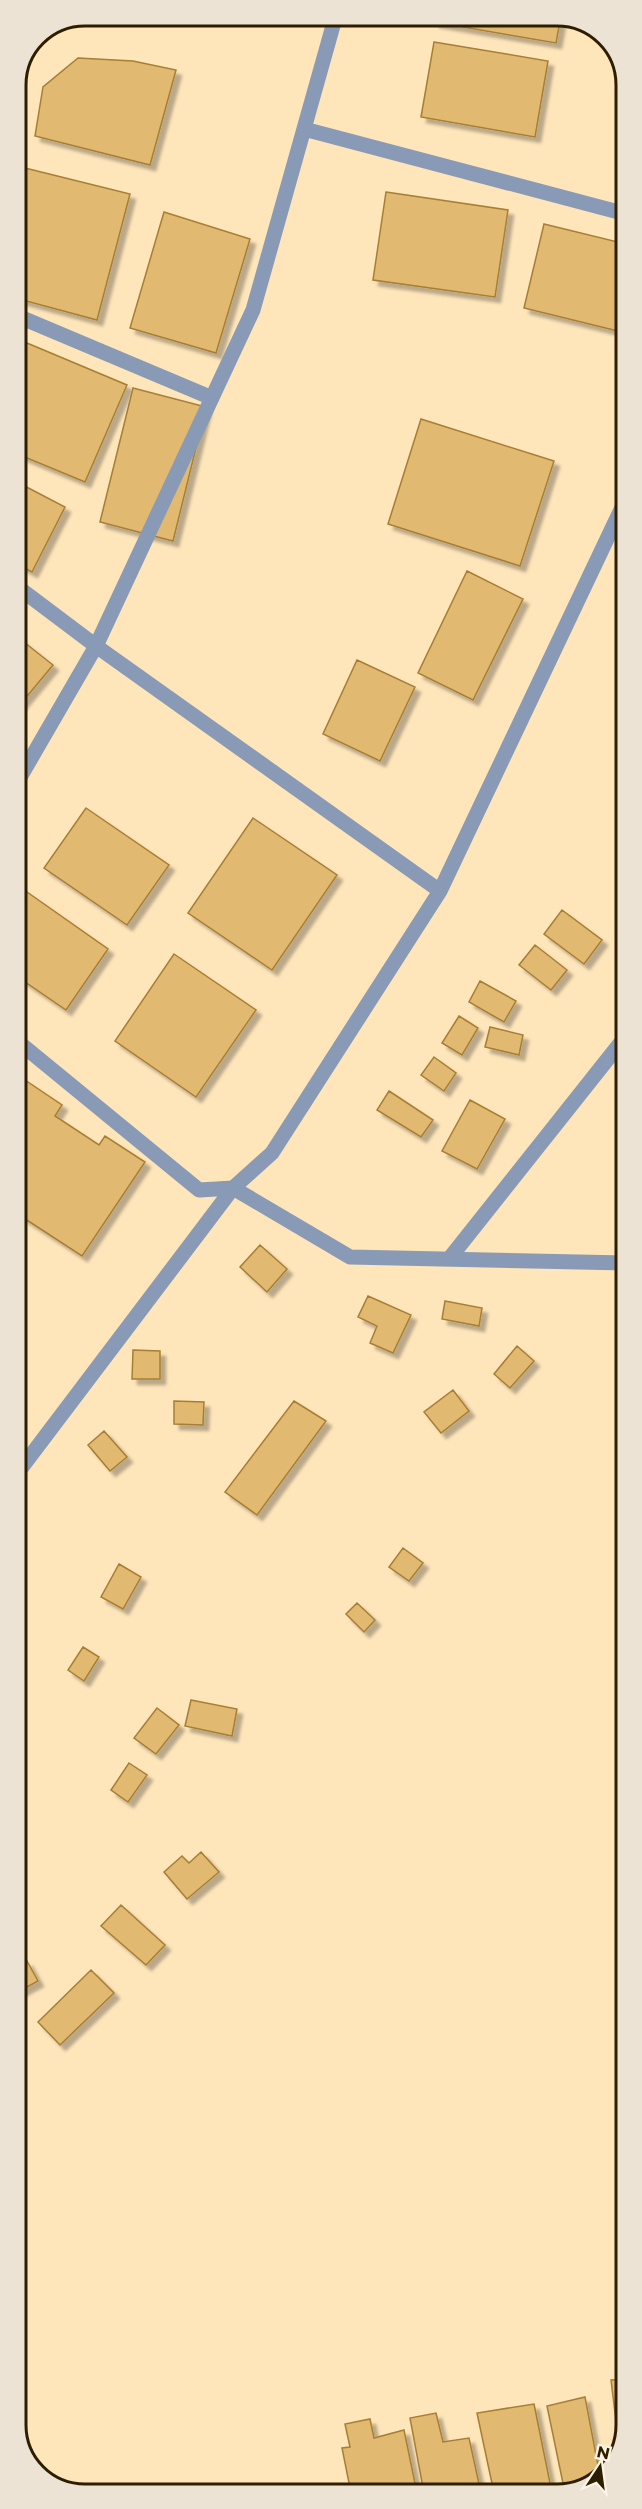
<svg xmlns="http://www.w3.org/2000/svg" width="642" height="2509" viewBox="0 0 642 2509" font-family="Montserrat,sans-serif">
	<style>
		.building { fill: #e2b970; stroke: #a67f35; stroke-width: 1.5; filter: url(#shadow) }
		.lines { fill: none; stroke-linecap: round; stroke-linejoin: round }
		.minor { stroke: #899ab6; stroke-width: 15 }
		.rim { fill: none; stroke: #2e1e00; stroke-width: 3 }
	</style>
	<defs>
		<filter id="shadow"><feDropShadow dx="5.5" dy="5.5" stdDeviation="1.5" flood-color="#0004"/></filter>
	</defs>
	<rect width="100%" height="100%" fill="#fee5ba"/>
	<!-- building -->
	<path class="building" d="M435 15 561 16 556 43 434 22Z
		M434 42 548 61 535 137 421 117Z
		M78 58 133 61 176 70 150 165 35 136 43 87Z
		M21 167 130 194 97 320 15 298V190Z
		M386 192 508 210 495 297 373 280Z
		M164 212 250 239 216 353 130 328Z
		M544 224 626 244V333L524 308Z
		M15 338 127 385 85 482 15 453Z
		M133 388 206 407 173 541 100 522Z
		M421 419 554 461 520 566 388 524Z
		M15 481 65 507 32 572 15 563Z
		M467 571 523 599 473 700 418 673Z
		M15 635 53 665 18 707 15 705Z
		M357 660 415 687 380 761 323 734Z
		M86 808 169 865 127 925 44 868Z
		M253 818 337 875 272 970 188 913Z
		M17 885 108 949 66 1010 15 975Z
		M562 910 602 940 584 964 544 934Z
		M535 945 567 970 551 990 519 965Z
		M174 954 256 1010 196 1097 115 1041Z
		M480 981 516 1001 504 1022 469 1002Z
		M459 1016 478 1028 462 1055 442 1043Z
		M490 1027 523 1035 519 1055 485 1047Z
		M434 1057 456 1073 444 1091 421 1075Z
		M16 1074 62 1105 55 1116 99 1145 105 1136 145 1162 82 1256 16 1213Z
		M389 1091 433 1120 421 1137 377 1110Z
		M470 1100 505 1119 477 1169 442 1151Z
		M260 1245 287 1269 267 1292 240 1267Z
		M368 1296 411 1315 393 1353 370 1343 377 1326 358 1317Z
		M445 1301 482 1308 479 1326 442 1319Z
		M517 1346 534 1361 510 1388 494 1374Z
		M133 1350 160 1351V1379H132Z
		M453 1390 469 1411 441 1433 424 1412Z
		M174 1401 204 1402 203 1425 174 1424Z
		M294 1401 326 1421 257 1515 225 1492Z
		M104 1431 127 1457 110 1471 88 1445Z
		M403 1548 423 1563 409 1581 389 1567Z
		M119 1564 141 1577 123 1609 101 1597Z
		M357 1603 375 1620 364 1632 346 1614Z
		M83 1647 99 1657 84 1681 68 1670Z
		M191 1700 237 1709 232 1736 185 1726Z
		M157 1708 179 1725 156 1754 134 1738Z
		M129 1763 147 1775 128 1802 111 1790Z
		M201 1852 219 1872 187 1899 164 1872 182 1856 189 1863Z
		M121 1905 165 1945 146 1965 101 1926Z
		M27 1961 38 1981 16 1993V1967Z
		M91 1970 114 1993 60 2045 38 2022Z
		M627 2379V2425L619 2446 611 2380Z
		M585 2397 600 2476 571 2493H565L547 2406Z
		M534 2404 552 2493H494L477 2413Z
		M436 2413 443 2442 469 2438 481 2493H424L410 2418Z
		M370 2419 374 2438 404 2430 417 2493H351L342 2448 350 2447 345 2424Z"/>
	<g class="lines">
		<!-- minor -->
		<path class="minor" d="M304 129 626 214
			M15 315 212 398
			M15 585 96 646 440 891
			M15 786 96 646 253 310 336 15
			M16 1040 199 1190 233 1188 272 1153 440 891 626 499
			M449 1259 626 1036
			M16 1475 233 1188 350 1257 626 1263"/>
	</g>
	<!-- crop -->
	<path d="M0 0H642V2509H0ZM85 26H557A59 59 0 0 1 616 85V2425A59 59 0 0 1 557 2484H85A59 59 0 0 1 26 2425V85A59 59 0 0 1 85 26Z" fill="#ece3d4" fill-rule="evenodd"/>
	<path class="rim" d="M85 26H557A59 59 0 0 1 616 85V2425A59 59 0 0 1 557 2484H85A59 59 0 0 1 26 2425V85A59 59 0 0 1 85 26Z"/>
	<!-- north arrow -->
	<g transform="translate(600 2467) rotate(13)" stroke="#fdf4e6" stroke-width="4.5" paint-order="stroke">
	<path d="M0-4.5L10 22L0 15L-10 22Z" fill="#2e1e00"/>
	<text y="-9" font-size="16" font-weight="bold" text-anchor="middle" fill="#2e1e00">N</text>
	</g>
</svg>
